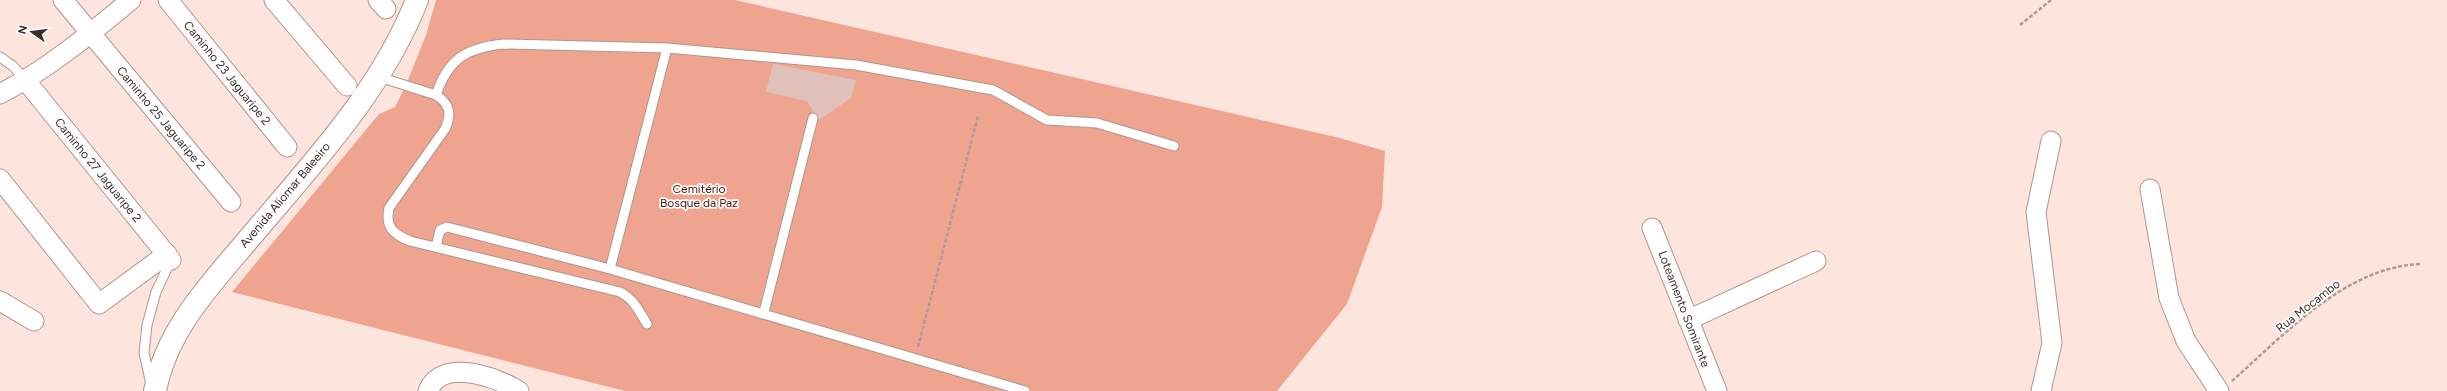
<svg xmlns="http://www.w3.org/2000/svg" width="2447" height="391" viewBox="0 0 2447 391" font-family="Figtree,sans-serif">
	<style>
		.green { fill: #efa490 }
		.building { fill: #dfc1b9 }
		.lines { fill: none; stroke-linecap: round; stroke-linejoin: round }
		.lane-casing { stroke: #b1958d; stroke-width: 11 }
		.street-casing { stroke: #b1958d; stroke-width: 21 }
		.secondary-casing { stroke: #b1958d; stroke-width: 24 }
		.path { stroke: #af9b95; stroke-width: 2.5; stroke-dasharray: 4 2; stroke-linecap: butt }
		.lane { stroke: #fff; stroke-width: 9 }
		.street { stroke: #fff; stroke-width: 19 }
		.secondary { stroke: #fff; stroke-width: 22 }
		.labels { text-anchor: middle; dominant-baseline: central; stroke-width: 3.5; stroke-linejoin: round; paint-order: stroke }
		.street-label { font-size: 12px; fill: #392d2a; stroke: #fff }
		.park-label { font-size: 12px; fill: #531606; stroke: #fff }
	</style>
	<rect width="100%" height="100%" fill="#fde4dd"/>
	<!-- green -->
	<path class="green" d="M436 0H735L1340 138 1385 151 1382 207 1347 304 1277 391H625L232 292 379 114 395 107 406 85 426 35Z"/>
	<!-- building -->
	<path class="building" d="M773 64 856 80 851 98 819 120 807 101 766 92Z"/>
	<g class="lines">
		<defs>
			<path id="lane" d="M0 57 13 66 26 81
				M379 77 436 95C450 104 452 114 445 129L389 208C385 227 393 234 410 241L620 292C634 299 639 311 647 324
				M436 95C448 59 466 48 503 44L667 48 856 65 993 90 1047 120 1097 123 1174 146
				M436 247 440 230 447 227 610 269 1025 391
				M610 269 667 48
				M764 312 813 118
				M151 384 144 353 147 325 156 292 171 260"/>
			<path id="street" d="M63 0 231 202
				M168 0 287 147
				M274 0 347 86
				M378 0 386 9
				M26 81 171 260
				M0 94C48 69 90 34 131 0
				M0 179 99 304 167 254
				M2150 189 2169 298 2186 341 2219 391
				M1652 228 1717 391
				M0 301 34 321
				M1688 320 1816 261
				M428 391C441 357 497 377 519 391
				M2041 391 2052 343 2036 212 2051 141"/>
			<path id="secondary" d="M155 391C166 331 209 286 247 241 310 166 381 92 417 0"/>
		</defs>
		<!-- lane casing -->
		<use href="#lane" class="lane-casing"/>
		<!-- street casing -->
		<use href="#street" class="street-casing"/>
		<!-- secondary casing -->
		<use href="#secondary" class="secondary-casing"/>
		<!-- path -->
		<path class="path" d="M2020 25 2051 0
			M918 347 978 116
			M2232 381C2285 334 2346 267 2420 264"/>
		<!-- lane -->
		<use href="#lane" class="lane"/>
		<!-- street -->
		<use href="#street" class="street"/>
		<!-- secondary -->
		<use href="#secondary" class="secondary"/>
	</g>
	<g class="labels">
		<!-- street labels -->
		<g class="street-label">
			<text transform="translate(227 73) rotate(51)">Caminho 23 Jaguaripe 2</text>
			<text transform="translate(161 118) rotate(50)">Caminho 25 Jaguaripe 2</text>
			<text transform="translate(98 170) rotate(51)">Caminho 27 Jaguaripe 2</text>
			<text transform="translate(285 195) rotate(-50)">Avenida Aliomar Baleeiro</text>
			<text transform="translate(2308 306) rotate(-38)">Rua Mocambo</text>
			<text transform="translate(1684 309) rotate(69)">Loteamento Somirante</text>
		</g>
		<!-- park labels -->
		<g class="park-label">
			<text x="699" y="189">Cemitério<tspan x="699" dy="14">Bosque da Paz</tspan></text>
		</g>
	</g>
	<!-- north arrow -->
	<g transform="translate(32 32) rotate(284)" stroke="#ffffff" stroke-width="3" paint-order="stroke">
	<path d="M0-3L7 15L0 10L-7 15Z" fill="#392d2a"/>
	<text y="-6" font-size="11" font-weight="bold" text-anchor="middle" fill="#392d2a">N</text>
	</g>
</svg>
